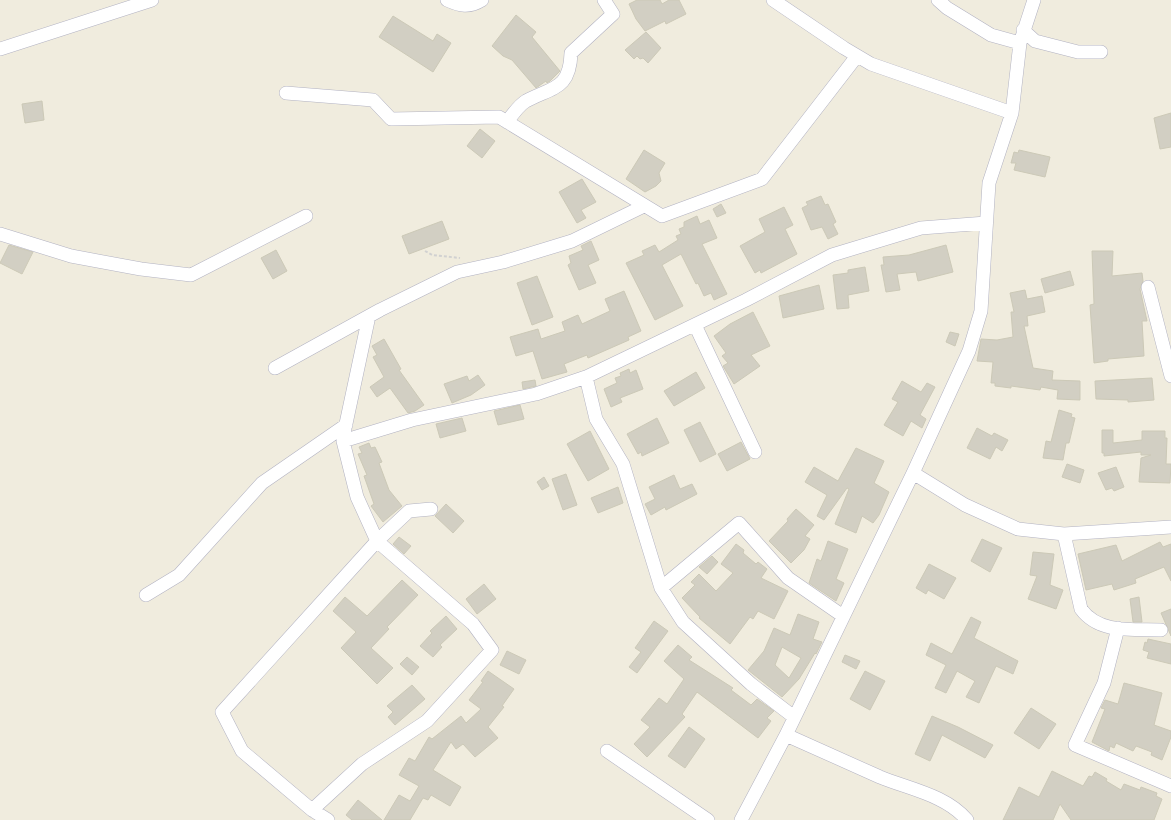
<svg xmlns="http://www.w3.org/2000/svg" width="1171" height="820" viewBox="0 0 1171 820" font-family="Manrope,sans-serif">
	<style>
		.building { fill: #d2cfc3; stroke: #ccc9b7; fill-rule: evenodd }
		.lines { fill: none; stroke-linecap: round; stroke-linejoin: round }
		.street-casing { stroke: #b2b2c2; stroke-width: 14 }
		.path { stroke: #d1d1d1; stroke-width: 2; stroke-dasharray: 3 2; stroke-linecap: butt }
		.street { stroke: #fff; stroke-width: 13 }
	</style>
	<rect width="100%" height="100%" fill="#f0ecde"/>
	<!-- building -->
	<path class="building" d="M637 0H660L662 4 669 0H679L686 14 666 24 665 21 645 31 636 19 629 4Z
		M516 15 536 32 532 37 560 71 550 81 547 83 546 81 536 88 512 60 503 56 492 46Z
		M393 16 433 41 437 34 451 43 433 72 379 37Z
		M646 32 661 48 648 63 643 58 640 59 637 56 634 59 625 50Z
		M42 101 44 120 25 123 22 104Z
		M1171 113V147L1160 149 1154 118Z
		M480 129 495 141 482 158 467 146Z
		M644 150 665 163 659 173 661 181 656 186 645 192 626 179Z
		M1019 150 1050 157 1045 177 1014 170 1016 163H1011L1014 152 1018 153Z
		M582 179 596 202 581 210 586 218 577 223 559 192Z
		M821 196 825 205 828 204 836 222 833 224 838 234 828 239 822 227 811 230 802 208 808 205 806 202Z
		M721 204 726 213 717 217 713 209Z
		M784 207 793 225 785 229 797 254 761 273 760 270 755 273 740 246 765 232 759 219Z
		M697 216 700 224 709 220 717 238 702 244 727 294 714 300 711 293 704 296 698 283 696 284 681 254 662 265 683 306 655 320 626 263 644 255 642 251 655 245 659 252 678 240 676 236 681 234 679 229 684 227V222Z
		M442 221 449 239 409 254 402 236Z
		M591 241 599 260 588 265 596 283 579 290 568 265 571 263 569 256 583 250 581 246Z
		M9 245 33 252 22 274 0 263Z
		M946 245 953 272 918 281 916 272 897 274 900 290 886 292 881 265H884L883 257 909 255Z
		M276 250 287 271 273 279 261 258Z
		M1092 251H1113L1112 276 1142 273 1143 281 1140 289 1147 321H1142L1144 356 1108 359V361L1094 363 1090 305 1094 304Z
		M865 267 869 291 848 295 849 308 837 309 833 275 848 273V270Z
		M1070 271 1074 285 1045 293 1041 279Z
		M537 276 553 317 532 325 517 283Z
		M819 285 824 309 783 318 779 296Z
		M1025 290 1027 299 1042 296 1045 312 1027 316 1028 326H1024L1033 368 1053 371 1052 380 1080 381V400L1057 399 1058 390 1041 387 1040 390 1011 386V388L995 386V383H991L993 362 977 361 981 339 997 340 1013 337 1011 312H1014L1010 293Z
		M624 291 641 331 628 337 629 340 588 358 587 355 564 364 567 372 542 379 533 351 516 356 510 337 538 329 541 339 565 331 562 322 578 315 582 324 610 311 605 299Z
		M753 312 770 346 751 355 760 366 734 384 723 366 728 363 722 356 726 353 714 336 730 324Z
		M950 332 959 334 955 346 946 342Z
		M384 339 401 369 399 370 424 405 415 411 408 413 390 388 377 397 370 387 384 377 373 357 377 355 372 346Z
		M629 369 630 373 636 370 643 389 620 398 622 402 611 407 604 389 617 383 615 378 621 376 620 373Z
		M696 372 705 388 674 406 664 391Z
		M478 375 485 385 471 395 452 403 444 384 467 376 469 381Z
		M1152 378 1154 400 1128 402V400L1096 399 1095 381Z
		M535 380 536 386 523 389 522 382Z
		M902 381 921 392 927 383 935 387 920 415 926 419 922 428 911 421 903 436 884 425 898 402 892 399Z
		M520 405 524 419 498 425 494 411Z
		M1059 410 1072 414 1071 417 1075 418 1069 443H1066L1063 460 1043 458 1046 441 1051 442Z
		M462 418 466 431 440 438 436 424Z
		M657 418 669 443 642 456 641 452 638 454 627 434Z
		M700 422 716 454 700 462 684 430Z
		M977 428 992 436 994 433 1008 440 1002 451 996 447 990 459 967 448Z
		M1102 430H1113V443L1142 440V431H1165V438H1167L1166 464H1171L1170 483 1139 482 1141 458 1151 455H1141V452L1104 456V453H1102Z
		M590 431 609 469 588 481 567 444Z
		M741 442 750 459 727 471 718 454Z
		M369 443 371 448 375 447 382 462 379 463 389 490 402 506 383 522 371 506 374 504 364 476 367 475 358 454 362 453 359 447Z
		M856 448 884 461 874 483 889 492 879 515 873 523 862 516 856 533 835 524 849 489 847 488 824 520 817 516 827 495 805 482 814 467 838 481Z
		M1067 464 1084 470 1080 483 1062 477Z
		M1116 467 1124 487 1114 491 1112 488 1106 490 1098 473Z
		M566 474 577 505 563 510 552 479Z
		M674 475 680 489 692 484 697 494 666 510 665 507 651 515 645 504 655 499 649 487Z
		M544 477 549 486 542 490 537 482Z
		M618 487 623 503 598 513 591 498Z
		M446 504 464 521 453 533 435 516Z
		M796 509 814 525 805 536 810 539 804 550 791 563 769 541 788 521 787 519Z
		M399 537 411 546 404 554 393 544Z
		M982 539 1002 548 990 572 971 561Z
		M828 541 848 549 836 579 844 583 836 601 809 583 817 559 821 561Z
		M1160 542 1163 547 1171 544V581L1164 567 1135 579 1136 583 1114 590 1112 584 1086 590 1078 554 1116 545 1122 561Z
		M736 544 744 550 743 553 756 564 758 562 767 569 761 578 788 591 774 619 758 611 753 619 750 617 730 644 699 618 700 617 682 598 695 585 691 582 699 574 716 591 733 573 721 564Z
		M1033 552 1054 554 1050 585 1063 590 1056 609 1028 599 1037 576 1030 575Z
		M712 556 718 562 707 574 699 567Z
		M929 564 956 578 944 599 928 590 926 594 916 588Z
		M402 580 418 595 387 627 389 629 371 648 393 668 377 684 341 648 356 632 333 611 345 597 367 616Z
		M484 584 496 599 477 614 466 599Z
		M1139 597 1142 622H1133L1130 599Z
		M1171 609V636L1161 613Z
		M798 614 819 622 813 639 822 642 816 654 815 653 799 679 782 697 748 670 764 651 774 628 790 635ZM782 647 801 658 789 678 775 665Z
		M446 616 457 629 440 645 442 647 433 657 420 646 432 633 430 631Z
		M971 617 981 622 974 638 1018 661 1013 674 996 666 979 703 966 697 975 681 957 671 946 693 935 688 946 665 926 655 931 643 952 654Z
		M654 621 668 631 637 673 629 667 641 652 635 648Z
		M1148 639 1171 644V664L1147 658 1149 652 1143 650 1145 642 1147 643Z
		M678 645 692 657 689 660 733 688 731 690 751 705 757 699 774 711 767 718 771 721 758 738 697 692 682 714 685 717 647 757 634 744 650 727 641 720 659 698 667 704 684 679 664 661Z
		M507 651 526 660 519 674 500 665Z
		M845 655 860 661 856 669 842 662Z
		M407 657 419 667 412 675 400 664Z
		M488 671 514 689 502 706 504 707 488 727 498 738 475 757 463 744 456 749 451 742 433 770 461 787 450 806 431 795 428 800 423 798 410 820H384L399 795 410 801 419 786 399 775 409 758 415 761 429 737 432 739 461 716 466 723 481 709 469 700 483 682 481 681Z
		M865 671 885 681 870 710 850 699Z
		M1124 683 1162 693 1154 725 1171 731V737L1162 760 1151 755 1152 752 1136 746 1133 751 1116 743 1114 748 1110 746 1109 751 1092 742 1105 709 1101 708 1105 700 1118 704Z
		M412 685 425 699 395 725 388 717 393 712 387 706Z
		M1031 708 1056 724 1039 749 1014 733Z
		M932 716 958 727 993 745 985 758 942 735 930 761 915 754Z
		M689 727 705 739 685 768 668 756Z
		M1052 771 1083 786 1089 776 1092 777 1095 772 1107 779 1106 781 1121 790 1124 784 1140 790 1141 787 1157 793 1156 796 1162 799 1154 820H1071L1060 804 1053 820H1003L1019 787 1039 797Z
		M358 800 382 820H352L346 815Z"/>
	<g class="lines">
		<defs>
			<path id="street" d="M447 0C460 6 469 8 482 0
				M773 0 844 48 871 64 1012 113
				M938 0 947 8 991 35 1020 43
				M1023 30 1035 41 1078 52H1101
				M0 49 152 0
				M286 93 373 100 391 119 499 117 662 216 762 179 857 56
				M507 122C512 115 519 105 526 101 552 87 570 90 571 53L613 14 604 0
				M0 234 71 256 141 269 191 275 306 216
				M1148 287 1171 376
				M695 325 755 452
				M275 368 380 310 457 272 503 262 572 241 644 206
				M344 433 369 316
				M913 473 965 505 1018 529 1064 534 1171 527
				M1064 534 1081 609C1099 634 1133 629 1161 630
				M661 588 739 523 788 578 843 616
				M146 595 179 575 262 483 346 425
				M1118 628 1104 683 1075 745 1171 786
				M794 717 751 684 683 622 661 588 623 464 596 419 586 377 746 300 832 255 921 228 986 223
				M786 735C817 749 848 763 880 777 909 789 946 795 967 820
				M607 751 708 820
				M312 810 242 751 222 712 377 541 409 511 431 509
				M328 820 312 810 362 764 427 721 492 650 473 624 377 541 357 497 343 441 412 420 536 394 586 377
				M741 820 786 735 913 473 969 351 981 311 989 183 1012 113 1020 43 1034 0"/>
		</defs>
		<!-- street casing -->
		<use href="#street" class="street-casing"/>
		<!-- path -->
		<path class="path" d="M425 251 432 255 460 258"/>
		<!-- street -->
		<use href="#street" class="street"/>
	</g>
</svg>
